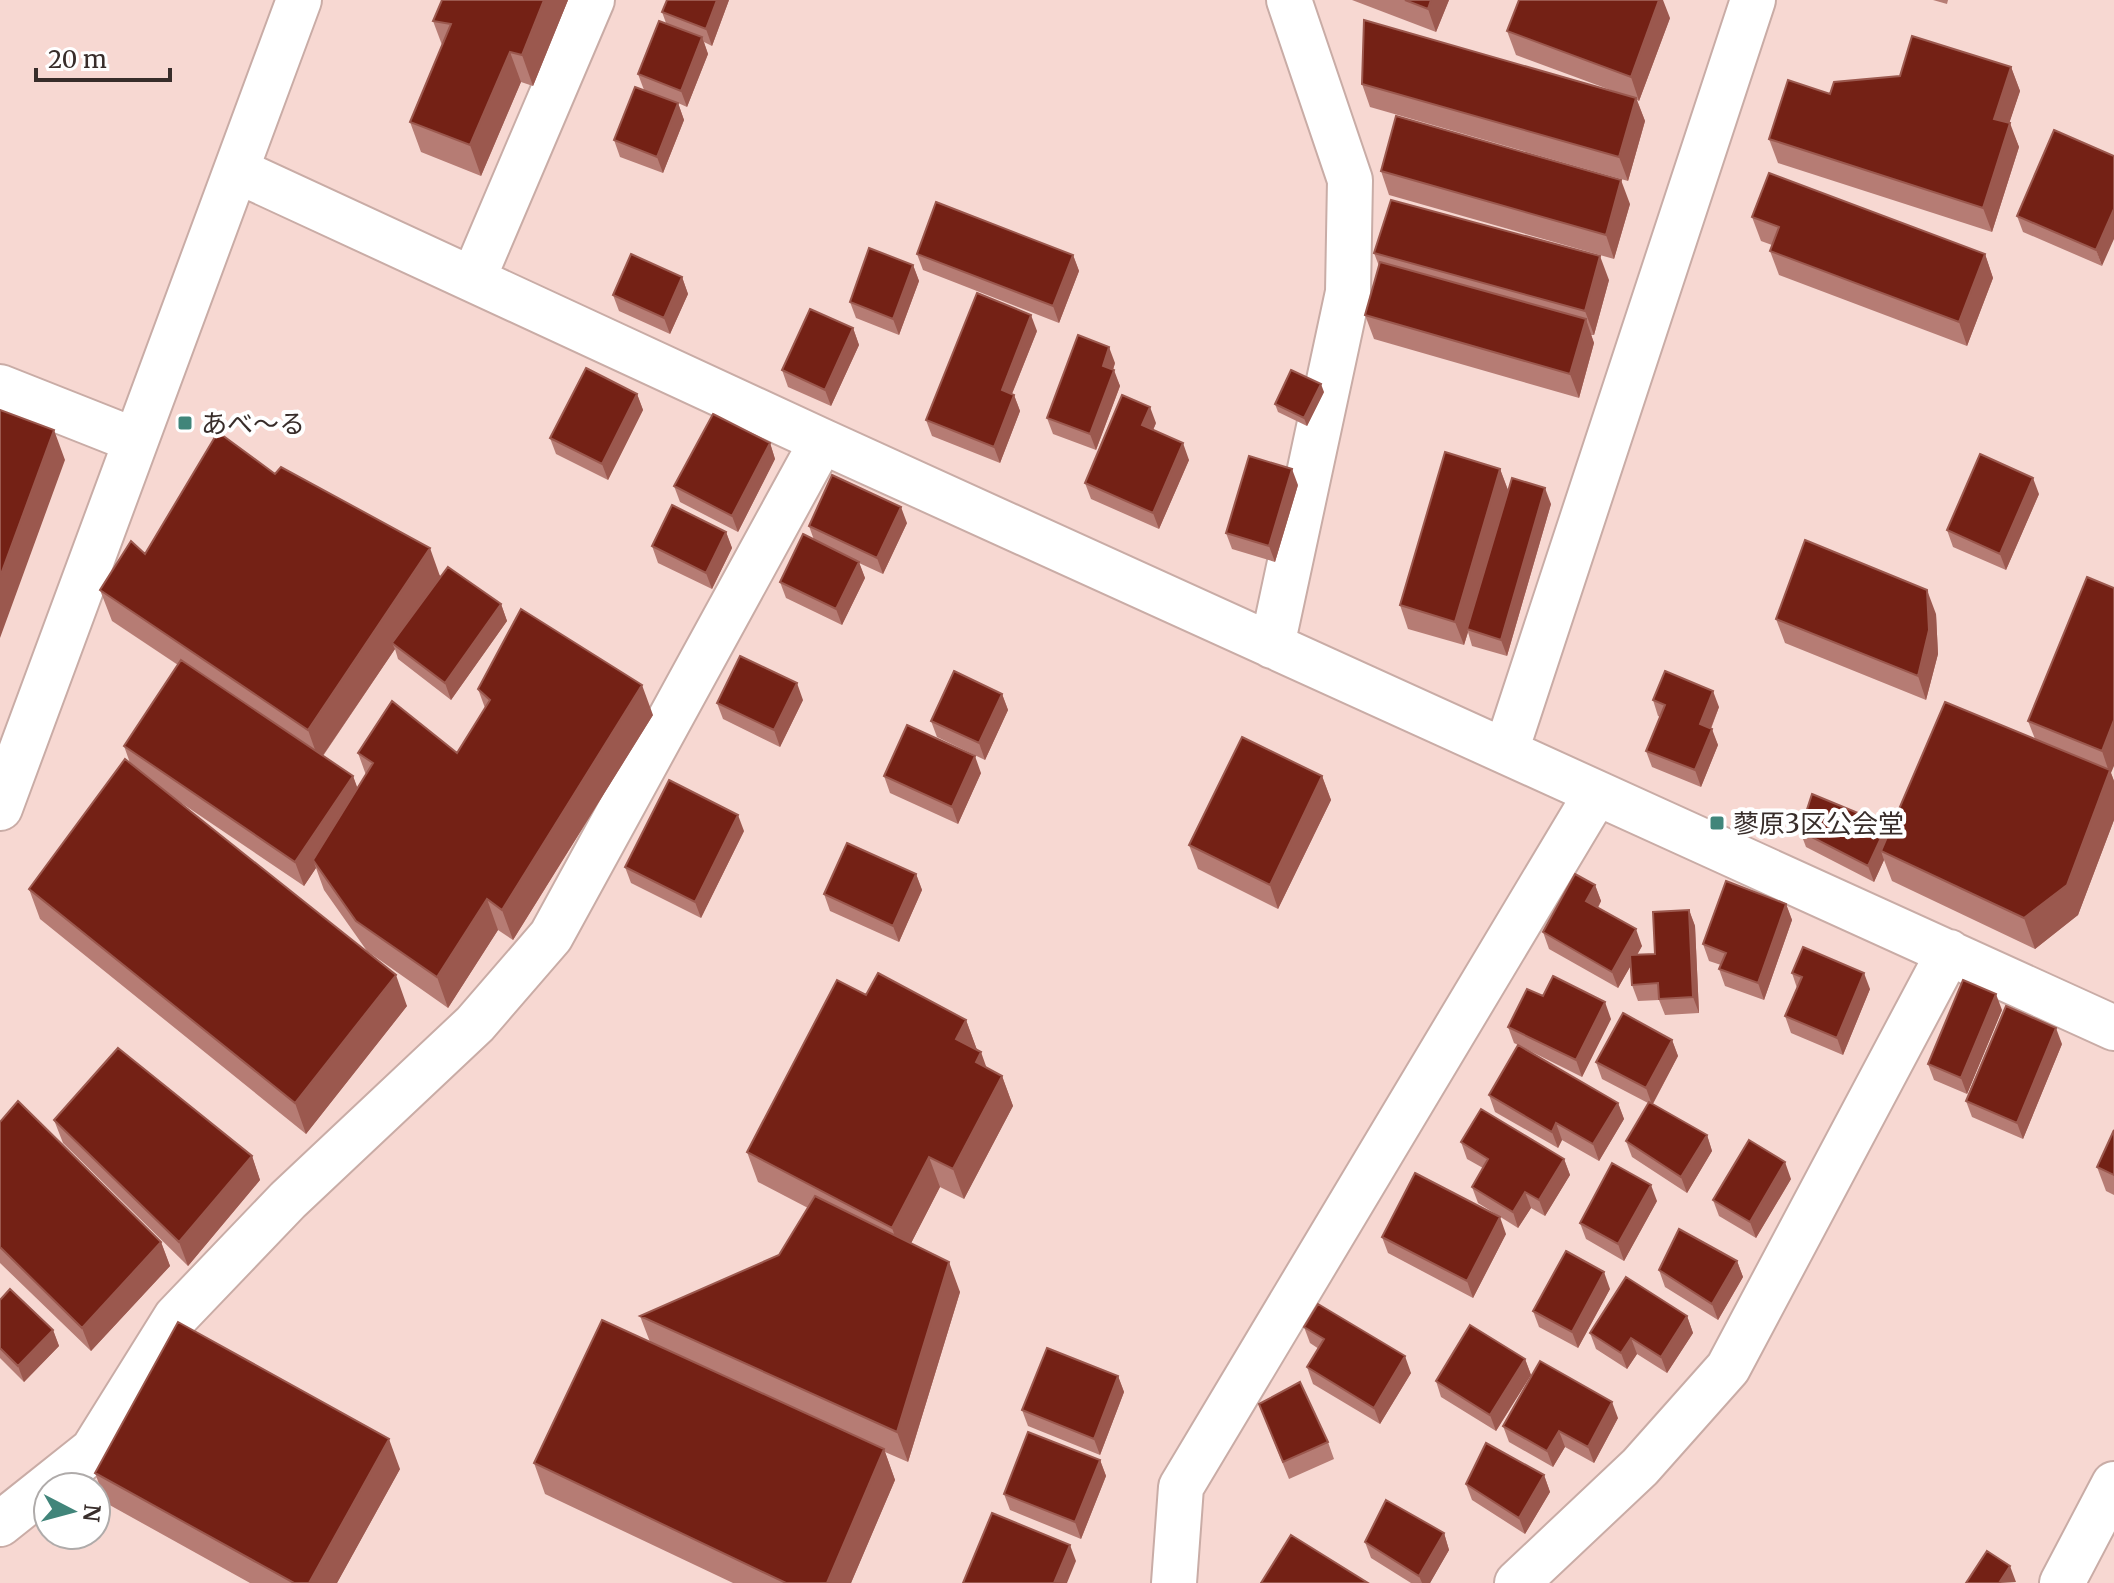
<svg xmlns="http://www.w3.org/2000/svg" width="2114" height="1583" viewBox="0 0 2114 1583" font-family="Merriweather,'Noto Sans JP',serif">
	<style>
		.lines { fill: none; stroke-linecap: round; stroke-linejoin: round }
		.minor-casing { stroke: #c9aca6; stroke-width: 48 }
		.minor { stroke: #fff; stroke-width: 44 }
		.wall { fill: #b67c74 }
		.shaded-wall { fill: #9b584e }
		.building { fill: #742115; stroke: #9b584e; stroke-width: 2 }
		.poi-dot { fill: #41857a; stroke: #fff; stroke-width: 3 }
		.labels { text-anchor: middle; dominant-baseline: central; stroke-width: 8; stroke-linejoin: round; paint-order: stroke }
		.poi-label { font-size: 26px; fill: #382d2a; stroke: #fff; text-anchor: start }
	</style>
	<rect width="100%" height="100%" fill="#f7d8d2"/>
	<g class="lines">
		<defs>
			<path id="minor" d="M238 171 822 441 2114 1028
				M474 277 592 0
				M0 387 134 440
				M1272 646 1348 292 1350 180 1289 0
				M1506 751 1753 0
				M0 808 299 0
				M0 1524 93 1450 176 1317 288 1200 475 1024 551 936 822 441
				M1174 1583 1181 1487 1596 794
				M1517 1583 1640 1467 1728 1368 1949 952
				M2062 1583 2114 1484"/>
		</defs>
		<!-- minor casing -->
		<use href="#minor" class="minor-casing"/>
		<!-- minor -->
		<use href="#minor" class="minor"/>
	</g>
	<!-- wall -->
	<path class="wall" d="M442 0H568L533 86 521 82 481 176 421 152 410 122 442 45 433 21Z
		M729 0 712 46 704 42 708 54 687 107 678 103 684 120 663 173 620 157 614 140 644 90 638 74 666 23 662 12Z
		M1352 0H1449L1436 32Z
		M1933 0H1948L1947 4Z
		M1670 18 1639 101 1637 100 1645 121 1628 181 1370 107 1362 84 1616 92 1516 55 1507 31Z
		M2011 67 2020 91 2009 123 2019 147 1992 232 1778 163 1769 139 1830 94Z
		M2054 130 2102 266 2023 232 2017 216Z
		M1381 171 1630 204 1614 259 1389 195Z
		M1752 217 1985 254 1993 278 1967 346 1779 275 1770 251 1772 245 1761 241Z
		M1374 253 1609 280 1594 335H1591L1594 343 1579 398 1374 339 1365 315 1379 266Z
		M917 254 1073 255 1079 271 1059 323 923 270Z
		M913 265 919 281 899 335 856 318 850 302Z
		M682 277 688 294 670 334 619 311 613 295Z
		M853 328 859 345 831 406 788 387 782 370Z
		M1037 331 1012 394 1014 395 1020 411 1000 463 932 436 926 420Z
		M1115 363 1113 370 1120 386 1096 450 1053 434 1047 418Z
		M1324 392 1307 426 1278 412 1275 404Z
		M637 394 643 410 608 480 556 454 550 438Z
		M1156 423 1153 430 1189 460 1159 529 1091 499 1085 483Z
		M770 443 775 459 738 532 680 502 674 486Z
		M1500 469 1508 490 1551 504 1507 656 1472 646 1468 632 1464 645 1408 629 1400 605Z
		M275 474 441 576 501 604 507 621 451 700 398 659 395 649 323 756 353 776 357 788 366 775 358 753H457L485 708 478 689 653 715 513 940 498 930 448 1008 367 951 324 890 316 868 304 886 171 796 407 1006 306 1134 40 919 29 889 130 763 124 746 178 665 112 621 100 590 145 554Z
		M1298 485 1275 562 1232 549 1226 533Z
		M2039 494 2006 570 1953 547 1947 530Z
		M907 523 883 574 859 563 865 578 842 625 786 598 780 582 814 540 809 526Z
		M726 532 732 548 712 589 658 563 652 546Z
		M2087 577 2111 773 2114 781V820L2078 915 2035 949 1892 881 1884 860 1874 882 1806 847 1800 831 1887 825 1889 832 2035 739 2028 721Z
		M1936 614 1938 654 1926 700 1785 643 1776 619Z
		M1002 694 1008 710 985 760 937 737 931 721Z
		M803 700 780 747 723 719 717 703Z
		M1653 700 1719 707 1711 729 1718 745 1701 787 1652 767 1646 751 1660 717 1658 716Z
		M981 773 958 824 890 793 884 776Z
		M1322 776 1331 800 1278 909 1198 869 1189 845Z
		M744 831 701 918 631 883 625 867Z
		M916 874 922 890 899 942 830 911 824 894Z
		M1595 885 1601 901 1598 908 1642 946 1637 955 1655 954 1689 910 1695 926 1699 1013 1665 1015 1659 1000 1638 1001 1632 985 1631 965 1618 988 1549 949 1543 932Z
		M1786 904 1792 920 1764 1000 1725 986 1719 969 1721 965 1709 961 1703 944Z
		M1792 973 1870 989 1843 1055 1791 1033 1785 1016 1797 988Z
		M866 995 966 1020 977 1050 986 1067 1002 1076 1013 1106 964 1199 940 1187 911 1243 960 1292 908 1462 885 1452 895 1480 851 1583H733L545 1494 534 1463 650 1342 640 1316 779 1255 808 1208 758 1182 747 1152Z
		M1543 996 1611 1019 1582 1077 1518 1045 1618 1103 1624 1119 1599 1161 1562 1140 1558 1148 1495 1112 1489 1095 1518 1045 1514 1043 1508 1027Z
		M2002 1010 1967 1094 1934 1080 1928 1064Z
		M1672 1040 1678 1056 1653 1104 1707 1135 1712 1151 1687 1193 1632 1157 1626 1141 1648 1103 1602 1079 1596 1062Z
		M2062 1044 2023 1139 1972 1117 1966 1101Z
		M54 1120 252 1156 260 1180 188 1266 63 1143Z
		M0 1122 161 1242 170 1266 91 1351 0 1263Z
		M2114 1130V1195L2106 1191 2097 1167Z
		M1461 1142 1564 1159 1570 1175 1545 1216 1531 1208 1518 1228 1478 1203 1472 1187 1483 1168 1467 1159Z
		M1791 1179 1756 1238 1719 1216 1713 1200Z
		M1657 1201 1624 1261 1586 1239 1580 1223Z
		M1506 1234 1473 1298 1388 1253 1382 1237Z
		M1737 1261 1743 1277 1718 1320 1665 1287 1659 1270Z
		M1610 1289 1578 1348 1539 1327 1533 1311Z
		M0 1300 53 1330 59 1346 24 1382 0 1358Z
		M1687 1316 1693 1333 1667 1373 1637 1354 1627 1369 1596 1349 1590 1333Z
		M1304 1327 1411 1373 1380 1424 1313 1384 1307 1367 1319 1349 1310 1343Z
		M1525 1359 1531 1375 1496 1431 1441 1397 1436 1381Z
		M1118 1376 1124 1392 1100 1455 1028 1426 1022 1410Z
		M1259 1404 1328 1442 1334 1459 1289 1479Z
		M1618 1418 1594 1463 1565 1447 1553 1467 1509 1442 1503 1426Z
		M1100 1460 1106 1476 1081 1539 1010 1510 1004 1494Z
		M400 1469 337 1583H250L106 1503 95 1473Z
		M1544 1475 1550 1492 1525 1534 1472 1500 1466 1484Z
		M1444 1533 1449 1550 1430 1583H1411L1371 1558 1365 1542Z"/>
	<!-- shaded-wall -->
	<path class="shaded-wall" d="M544 0H568L533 86 522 55Z
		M717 0H729L712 46 706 29Z
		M1431 0H1449L1436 32 1428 9Z
		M1659 0H1663L1670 18 1639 101 1631 77Z
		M702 37 708 54 687 107 681 91Z
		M510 52 521 82 481 176 470 145Z
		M2011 67 2020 91 2003 142 1994 119Z
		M1636 98 1645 121 1628 181 1619 157Z
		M678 103 684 120 663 173 657 157Z
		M2010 123 2019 147 1992 232 1983 208Z
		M1621 180 1630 204 1614 259 1606 235Z
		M2114 209V239L2102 266 2096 250Z
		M1985 254 1993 278 1967 346 1959 322Z
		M1073 255 1079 271 1059 323 1053 306Z
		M1600 256 1609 280 1594 335 1585 311Z
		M913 265 919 281 899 335 893 319Z
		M682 277 688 294 670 334 664 318Z
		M1031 315 1037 331 1007 406 1002 390Z
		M1586 319 1594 343 1579 398 1570 374Z
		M853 328 859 345 831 406 825 390Z
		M1109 347 1115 363 1109 382 1103 366Z
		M1114 370 1120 386 1096 450 1090 434Z
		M1321 384 1324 392 1307 426 1304 418Z
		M637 394 643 410 608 480 602 464Z
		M1014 395 1020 411 1000 463 994 447Z
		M1150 407 1156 423 1148 442 1142 425Z
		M54 430 65 460 0 638V577Z
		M770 443 775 459 738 532 732 516Z
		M1183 443 1189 460 1159 529 1153 513Z
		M1292 469 1298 485 1275 562 1269 546Z
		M1500 469 1509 493 1467 629 1468 632 1464 645 1455 622Z
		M2033 478 2039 494 2006 570 2000 554Z
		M1545 488 1551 504 1507 656 1501 640Z
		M901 507 907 523 883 574 877 558Z
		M726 532 732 548 712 589 706 573Z
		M430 548 441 579 392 643 395 649 319 761 308 730Z
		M859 562 865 578 842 625 836 609Z
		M1927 590 1936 614 1938 654 1926 700 1918 676Z
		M501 604 507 621 451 700 445 683Z
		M797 683 803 700 780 747 774 730Z
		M642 685 653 715 513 940 502 910Z
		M1713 691 1719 707 1706 740 1700 724Z
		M1002 694 1008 710 985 760 979 743Z
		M2114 720V766L2111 773 2114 781V820L2078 915 2035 949 2024 918 2109 772 2102 751Z
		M1712 729 1718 745 1701 787 1695 770Z
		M975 756 981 773 958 824 952 807Z
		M353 776 362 800 313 860 316 868 304 886 295 862Z
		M1322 776 1331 800 1278 909 1270 885Z
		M738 815 744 831 701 918 695 902Z
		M1887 825 1893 841 1881 851 1884 860 1874 882 1868 866Z
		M916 874 922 890 899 942 893 926Z
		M1595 885 1601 901 1592 918 1586 901Z
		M487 899 498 930 448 1008 437 977Z
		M1786 904 1792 920 1764 1000 1758 983Z
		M1689 910 1695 926 1699 1013 1693 997Z
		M1636 929 1642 946 1618 988 1612 972Z
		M1864 973 1870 989 1843 1055 1837 1038Z
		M396 975 407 1006 306 1134 295 1103Z
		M1996 994 2002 1010 1967 1094 1961 1078Z
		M1605 1002 1611 1019 1582 1077 1576 1060Z
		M966 1020 977 1050 956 1039Z
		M2056 1028 2062 1044 2023 1139 2017 1123Z
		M1672 1040 1678 1056 1652 1105 1646 1088Z
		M981 1052 992 1083 976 1062Z
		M1002 1076 1013 1106 964 1199 953 1169Z
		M1618 1103 1624 1119 1599 1161 1593 1144Z
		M1556 1123 1562 1140 1558 1148 1552 1132Z
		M1707 1135 1712 1151 1687 1193 1681 1177Z
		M252 1156 260 1180 188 1266 179 1242Z
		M929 1157 940 1187 903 1259 892 1228Z
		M1564 1159 1570 1175 1545 1216 1539 1200Z
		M1785 1162 1791 1179 1756 1238 1750 1222Z
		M1651 1185 1657 1201 1624 1261 1618 1244Z
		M1525 1192 1531 1208 1518 1228 1513 1212Z
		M1500 1217 1506 1234 1473 1298 1467 1281Z
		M161 1242 170 1266 91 1351 82 1328Z
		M1737 1261 1743 1277 1718 1320 1712 1304Z
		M949 1262 960 1292 908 1462 897 1432Z
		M1604 1272 1610 1289 1578 1348 1572 1332Z
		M1687 1316 1693 1333 1667 1373 1661 1357Z
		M53 1330 59 1346 24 1382 18 1366Z
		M1631 1338 1637 1354 1627 1369 1621 1353Z
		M1405 1356 1411 1373 1380 1424 1374 1408Z
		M1525 1359 1531 1375 1496 1431 1490 1415Z
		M1118 1376 1124 1392 1100 1455 1094 1439Z
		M1612 1402 1618 1418 1594 1463 1588 1447Z
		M1559 1431 1565 1447 1553 1467 1547 1451Z
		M389 1439 400 1469 337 1583H309Z
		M884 1449 895 1480 851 1583H827Z
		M1100 1460 1106 1476 1081 1539 1075 1522Z
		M1544 1475 1550 1492 1525 1534 1519 1518Z
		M1444 1533 1449 1550 1430 1583H1422L1419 1576Z
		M1070 1545 1076 1561 1067 1583H1054Z
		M2010 1566 2016 1582 1999 1583Z"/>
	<!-- building -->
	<path class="building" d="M442 0H544L522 55 510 52 470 145 410 122 451 24 433 21Z
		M667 0H717L706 29 662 12Z
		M1405 0H1431L1428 9Z
		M1519 0H1659L1631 77 1507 31Z
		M1364 20 1636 98 1619 157 1362 84Z
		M659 21 702 37 681 91 638 74Z
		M1912 36 2011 67 1994 119 2010 123 1983 208 1769 139 1788 80 1830 94 1834 82 1900 76Z
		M635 87 678 103 657 157 614 140Z
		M1396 116 1621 180 1606 235 1381 171Z
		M2054 130 2114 156V209L2096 250 2017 216Z
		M1769 173 1985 254 1959 322 1770 251 1779 227 1752 217Z
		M1391 200 1600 256 1585 311 1374 253Z
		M936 202 1073 255 1053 306 917 254Z
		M869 248 913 265 893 319 850 302Z
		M631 254 682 277 664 318 613 295Z
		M1380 262 1586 319 1570 374 1365 315Z
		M977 293 1031 315 1002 390 1014 395 994 447 926 420Z
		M810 309 853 328 825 390 782 370Z
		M1078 335 1109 347 1103 366 1114 370 1090 434 1047 418Z
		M586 368 637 394 602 464 550 438Z
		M1291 370 1321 384 1304 418 1275 404Z
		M1122 395 1150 407 1142 425 1183 443 1153 513 1085 483Z
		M0 410 54 430 0 577Z
		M713 414 770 443 732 516 674 486Z
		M218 432 275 474 281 467 430 548 308 730 100 590 131 541 145 554Z
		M1445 452 1500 469 1455 622 1400 605Z
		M1980 454 2033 478 2000 554 1947 530Z
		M1249 456 1292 469 1269 546 1226 533Z
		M832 475 901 507 877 558 809 526Z
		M1512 478 1545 488 1501 640 1467 629Z
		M672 505 726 532 706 573 652 546Z
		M803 534 859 562 836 609 780 582Z
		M1805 540 1927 590 1929 630 1918 676 1776 619Z
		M448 567 501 604 445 683 392 643Z
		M2087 577 2114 588V720L2102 751 2028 721Z
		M521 609 642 685 502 910 487 899 437 977 356 921 313 860 373 763 358 753 392 701 457 753 490 700 478 689Z
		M740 656 797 683 774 730 717 703Z
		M181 660 353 776 295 862 124 746Z
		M954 671 1002 694 979 743 931 721Z
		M1665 671 1713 691 1700 724 1712 729 1695 770 1646 751 1665 705 1653 700Z
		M1945 702 2110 770 2067 885 2024 918 1881 851Z
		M907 725 975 756 952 807 884 776Z
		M1242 737 1322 776 1270 885 1189 845Z
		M125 759 396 975 295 1103 29 889Z
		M669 780 738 815 695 902 625 867Z
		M1812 794 1887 825 1868 866 1800 831Z
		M847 843 916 874 893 926 824 894Z
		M1575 874 1595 885 1586 901 1636 929 1612 972 1543 932Z
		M1726 881 1786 904 1758 983 1719 969 1726 953 1703 944Z
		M1689 910 1693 997 1659 999 1658 983 1632 985 1630 955 1655 954 1653 912Z
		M1803 947 1864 973 1837 1038 1785 1016 1802 977 1792 973Z
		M878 973 966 1020 956 1039 981 1052 976 1062 1002 1076 953 1169 929 1157 892 1228 747 1152 837 980 866 995Z
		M1553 976 1605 1002 1576 1060 1508 1027 1527 989 1543 996Z
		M1963 980 1996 994 1961 1078 1928 1064Z
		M2006 1006 2056 1028 2017 1123 1966 1101Z
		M1623 1013 1672 1040 1646 1088 1596 1062Z
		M1518 1045 1618 1103 1593 1144 1556 1123 1552 1132 1489 1095Z
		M118 1048 252 1156 179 1242 54 1120Z
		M18 1101 161 1242 82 1328 0 1247V1122Z
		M1649 1102 1707 1135 1681 1177 1626 1141Z
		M1481 1109 1564 1159 1539 1200 1525 1192 1513 1212 1472 1187 1488 1159 1461 1142Z
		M2114 1130V1175L2097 1167Z
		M1749 1140 1785 1162 1750 1222 1713 1200Z
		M1612 1163 1651 1185 1618 1244 1580 1223Z
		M1415 1173 1500 1217 1467 1281 1382 1237Z
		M815 1196 949 1262 897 1432 640 1316 779 1255Z
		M1679 1229 1737 1261 1712 1304 1659 1270Z
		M1566 1251 1604 1272 1572 1332 1533 1311Z
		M1626 1277 1687 1316 1661 1357 1631 1338 1621 1353 1590 1333Z
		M10 1289 53 1330 18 1366 0 1348V1300Z
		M1318 1304 1405 1356 1374 1408 1307 1367 1324 1339 1304 1327Z
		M602 1320 884 1449 827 1583H786L534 1463Z
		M178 1322 389 1439 309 1583H294L95 1473Z
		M1470 1325 1525 1359 1490 1415 1436 1381Z
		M1047 1348 1118 1376 1094 1439 1022 1410Z
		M1540 1361 1612 1402 1588 1447 1559 1431 1547 1451 1503 1426Z
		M1300 1382 1328 1442 1283 1462 1259 1404Z
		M1028 1432 1100 1460 1075 1522 1004 1494Z
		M1486 1443 1544 1475 1519 1518 1466 1484Z
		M1386 1500 1444 1533 1419 1576 1365 1542Z
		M992 1513 1070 1545 1054 1583H963Z
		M1291 1535 1368 1583H1261Z
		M1987 1551 2010 1566 1999 1583H1966Z"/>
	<!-- markers -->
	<g class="poi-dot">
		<rect x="177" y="415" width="16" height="16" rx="4"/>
		<rect x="1709" y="815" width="16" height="16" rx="4"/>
	</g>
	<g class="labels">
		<!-- poi labels -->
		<g class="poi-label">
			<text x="201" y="423">あべ〜る</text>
			<text x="1733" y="823">蓼原3区公会堂</text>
		</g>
	</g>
	<!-- north arrow -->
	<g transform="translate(72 1511) rotate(96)"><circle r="38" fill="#ffffff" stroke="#afabaa" stroke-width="2"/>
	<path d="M0-6L14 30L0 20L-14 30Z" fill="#41857a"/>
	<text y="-12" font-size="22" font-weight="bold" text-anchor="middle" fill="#382d2a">N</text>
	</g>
	<!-- scale -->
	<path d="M36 68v12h134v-12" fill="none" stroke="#382d2a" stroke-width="4"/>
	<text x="48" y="68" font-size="24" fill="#382d2a" stroke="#ffffff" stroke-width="6" paint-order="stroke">20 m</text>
</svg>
